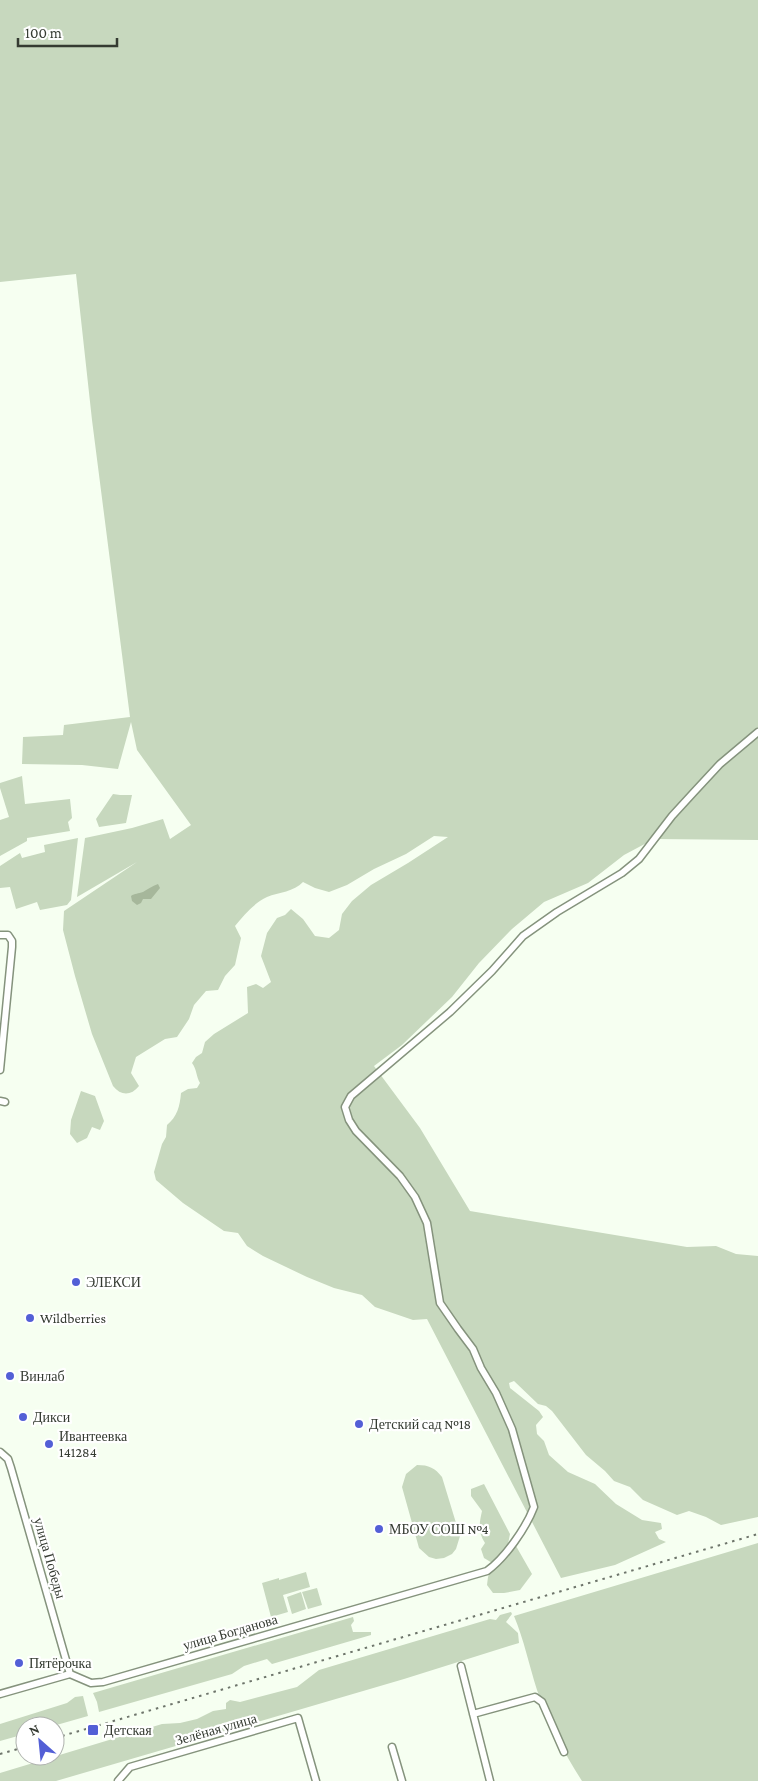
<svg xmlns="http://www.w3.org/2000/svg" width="758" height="1781" viewBox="0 0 758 1781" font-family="'Crimson Pro',serif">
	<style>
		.green { fill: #c7d8be }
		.water { fill: #a6b79b }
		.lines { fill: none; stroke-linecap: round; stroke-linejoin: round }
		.minor-casing { stroke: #85937d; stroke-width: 9 }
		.minor { stroke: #fff; stroke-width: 6 }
		.rail { stroke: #6e756b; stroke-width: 2; stroke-dasharray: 2.5 5; stroke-linecap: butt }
		.poi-dot { fill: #535fd6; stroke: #fff; stroke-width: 2 }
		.labels { text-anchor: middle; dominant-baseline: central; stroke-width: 4.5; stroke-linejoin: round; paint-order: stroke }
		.poi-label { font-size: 14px; fill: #353b32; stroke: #fff; text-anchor: start }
		.street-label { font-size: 14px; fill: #353b32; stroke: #fff }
	</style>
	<rect width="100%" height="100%" fill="#f6fff1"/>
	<!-- green -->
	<path class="green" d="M0 0H758V840L654 839 624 855 588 883 544 902 512 929 479 963 452 997 402 1045 374 1066 420 1128 470 1211 687 1247 716 1246 736 1254 758 1256V1517L721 1525 706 1517 689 1511 677 1515 643 1500 630 1487 614 1481 605 1471 586 1455 552 1411 546 1406 538 1404 514 1381 509 1383 510 1388 539 1411 543 1417 536 1425 537 1434 544 1441 549 1455 568 1472 595 1484 616 1504 642 1520 661 1523 662 1529 655 1532 659 1539 666 1542 615 1565 561 1578 427 1319 413 1320 375 1307 362 1295 334 1288 307 1277 263 1256 247 1246 238 1233 224 1231 183 1203 156 1180 154 1172 162 1144 166 1137 167 1125C177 1117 180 1106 181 1093L188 1089 197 1088 200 1083C196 1076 197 1070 192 1063L196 1057 202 1053 205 1042 214 1034 248 1013 247 987 256 984 263 988 271 982 261 956 267 933 277 918 285 915 291 909 303 919 315 936 329 938 339 930 342 914 352 901 371 885 408 863 448 837 434 836 406 854 374 869 347 885 329 892 315 888 303 882C294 892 279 892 267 897 254 903 244 915 235 926L241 938 235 965 225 976 218 990 206 991 194 1005 189 1019 177 1037 165 1039 136 1057 131 1073 139 1086C131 1096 121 1096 113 1086L92 1034 75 976 63 930 64 911 137 862 77 897 85 838 132 828 163 819 170 839 191 825 137 750 131 722 118 769 82 765 22 764 23 737 63 735 64 725 130 717 92 420 76 274 0 282Z
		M22 776 25 804 70 799 72 818 68 822 70 831 27 838V841L0 856V820L9 817 0 788V783Z
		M113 794 120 795H132L126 823 99 827 96 819Z
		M78 838 71 900 67 905 40 910 37 902 16 909 10 887 0 888V866L20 853 22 858 45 852 44 845Z
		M81 1091 95 1096 104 1121 100 1130 92 1127 87 1138 77 1143 70 1134 71 1120Z
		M417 1465C429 1465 435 1468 442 1477L460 1536 456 1549 452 1554 444 1558 436 1559 429 1557 419 1548 402 1487 406 1474Z
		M484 1484 510 1534 508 1544 516 1546 532 1574 520 1590 504 1593H493L487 1585 488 1577 494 1564 484 1558 481 1549 485 1543C478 1532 479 1524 482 1511L471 1496V1489Z
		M758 1543V1781H582C564 1753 548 1722 537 1690 529 1665 524 1640 514 1616Z
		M306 1572 310 1587 283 1595 288 1612 271 1617 262 1583 279 1578V1580Z
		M317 1588 322 1605 308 1609 302 1592Z
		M301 1592 306 1609 292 1614 287 1597Z
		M511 1612 512 1614 506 1622 518 1633 519 1643 509 1646 404 1679 56 1781H0V1773L162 1724 180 1723 197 1719 213 1711 226 1709V1703L230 1700 240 1702 297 1687 319 1670 490 1619 496 1620 500 1615Z
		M353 1617 354 1621 351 1625 353 1632H371V1635L272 1664 267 1659 244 1666 232 1674 99 1712 97 1702 93 1693Z
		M83 1696 88 1716 53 1726H25V1734L0 1741V1724L67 1703 75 1697Z"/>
	<!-- water -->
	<path class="water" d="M158 884 160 888 151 899H143L141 903 137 905 132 901 131 896C135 893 138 894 143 892 148 889 152 886 158 884Z"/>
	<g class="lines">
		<defs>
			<path id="minor" d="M0 935H8L12 941V947L0 1070
				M0 1101 5 1102
				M0 1452 8 1459 11 1468 70 1674
				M461 1666 490 1781
				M0 1694 70 1674 91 1683 103 1682 487 1571C505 1558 526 1528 534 1507L512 1429 496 1393 481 1368 473 1349 458 1329 440 1303 427 1223 415 1197 400 1176 356 1131 349 1120 345 1107 351 1096 450 1012 492 971 523 936 557 912 622 873 639 859 672 816 694 792 720 764 758 732
				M473 1714 535 1697 542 1702 564 1752
				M392 1747 402 1781
				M118 1781 130 1767 298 1718 316 1781"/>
		</defs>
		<!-- minor casing -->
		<use href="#minor" class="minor-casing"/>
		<!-- minor -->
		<use href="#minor" class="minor"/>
		<!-- rail -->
		<path class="rail" d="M55 1738 758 1534
			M0 1754 25 1747"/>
	</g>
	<!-- markers -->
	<g class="poi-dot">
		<circle cx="76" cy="1282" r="5"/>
		<circle cx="30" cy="1318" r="5"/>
		<circle cx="10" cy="1376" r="5"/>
		<circle cx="23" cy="1417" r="5"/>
		<circle cx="359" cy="1424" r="5"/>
		<circle cx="49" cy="1444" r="5"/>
		<circle cx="379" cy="1529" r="5"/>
		<circle cx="19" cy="1663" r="5"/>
		<rect x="87" y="1724" width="12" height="12" rx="2.5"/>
	</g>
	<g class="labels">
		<!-- poi labels -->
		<g class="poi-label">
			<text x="86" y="1282">ЭЛЕКСИ</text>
			<text x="40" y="1318">Wildberries</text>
			<text x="20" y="1376">Винлаб</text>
			<text x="33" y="1417">Дикси</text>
			<text x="369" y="1424">Детский сад №18</text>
			<text x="59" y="1436">Ивантеевка<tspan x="59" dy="16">141284</tspan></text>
			<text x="389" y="1529">МБОУ СОШ №4</text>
			<text x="29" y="1663">Пятёрочка</text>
			<text x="104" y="1730">Детская</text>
		</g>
		<!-- street labels -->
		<g class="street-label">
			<text transform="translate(50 1558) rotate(74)">улица Победы</text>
			<text transform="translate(230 1632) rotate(-16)">улица Богданова</text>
			<text transform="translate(216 1729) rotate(-16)">Зелёная улица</text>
		</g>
	</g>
	<!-- north arrow -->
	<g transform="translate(40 1741) rotate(333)"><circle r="24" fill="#ffffff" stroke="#aeb1ad"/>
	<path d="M0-4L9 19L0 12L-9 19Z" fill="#535fd6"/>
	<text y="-8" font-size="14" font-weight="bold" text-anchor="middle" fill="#353b32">N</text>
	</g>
	<!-- scale -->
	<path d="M18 38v8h99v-8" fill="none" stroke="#353b32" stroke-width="2.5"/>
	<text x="25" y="38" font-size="15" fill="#353b32" stroke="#ffffff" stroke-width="4" paint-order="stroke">100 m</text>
</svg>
